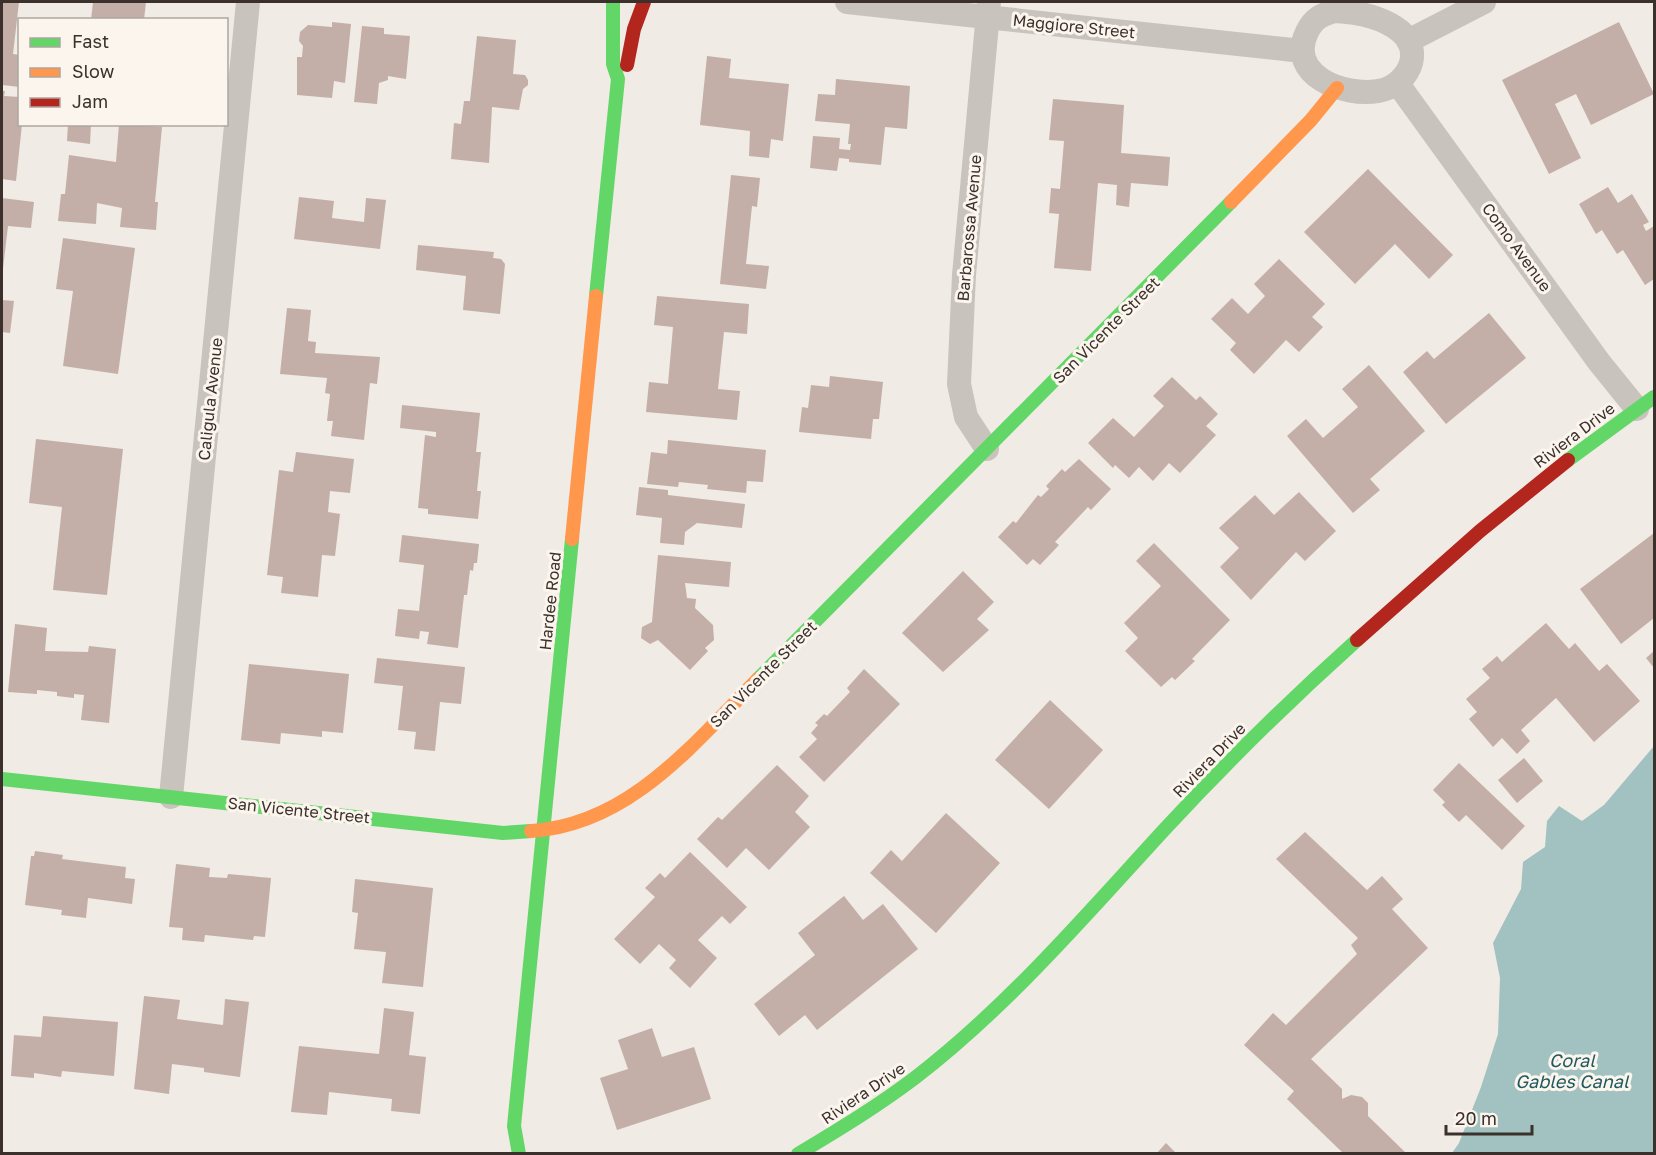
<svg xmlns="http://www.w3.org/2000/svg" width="1656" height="1155" viewBox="0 0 1656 1155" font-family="'Golos Text',sans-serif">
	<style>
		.water { fill: #a1c2c1 }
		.building { fill: #c3afa7 }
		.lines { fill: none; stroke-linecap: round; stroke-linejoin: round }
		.street { stroke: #c9c3be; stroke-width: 24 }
		.fast { stroke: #63d668; stroke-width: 14 }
		.slow { stroke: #ff974d; stroke-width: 14 }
		.jam { stroke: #b3261e; stroke-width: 14 }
		.labels { text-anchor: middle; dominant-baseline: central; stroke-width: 6; stroke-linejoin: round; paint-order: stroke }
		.street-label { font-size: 16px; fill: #3b302b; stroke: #fbf5ee }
		.water-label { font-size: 18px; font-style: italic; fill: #1f5a5e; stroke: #fbf5ee }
	</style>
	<rect width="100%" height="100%" fill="#f0ebe5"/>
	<!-- water -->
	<path class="water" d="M1654 746V1153H1452L1459 1143 1481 1087 1498 1034 1500 978 1493 943 1521 889 1523 862 1545 847 1547 821 1559 806 1582 821 1604 805Z"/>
	<!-- building -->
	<path class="building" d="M2 2H19L13 54 20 55V87L2 85Z
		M93 2H146L144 20H91Z
		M332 22 351 24 345 83 334 81 332 98 297 95V57H302L303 46 299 41 300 32 308 25 332 27Z
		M1619 22 1654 94 1591 125 1576 94 1555 104 1581 158 1549 174 1502 80Z
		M362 26 384 28V34L410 36 406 79 388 76V80L379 83 377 104 354 102Z
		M477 36 516 40 513 74 525 75 528 80V85L523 89 519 110 492 107 489 163 451 159 454 123 461 124 464 101H470Z
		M707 56 731 59 729 78 789 84 783 141 771 139 769 158 749 156 750 131 700 125Z
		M836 79 910 86 907 129 885 127 881 165 849 162V159L839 158 837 171 810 168 813 136 840 138 839 149 850 150 851 144H848L850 124 815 121 818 94 835 95Z
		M2 91H5L4 96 20 97V124H22L16 181 2 179Z
		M1053 99 1124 105 1121 153 1170 157 1168 186 1131 183 1129 207 1116 205 1117 185 1098 183 1091 271 1054 268 1059 214 1049 213 1051 188 1060 189 1064 141 1049 140Z
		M68 124H91L90 144 67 141Z
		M119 124 162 127 155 202H158L156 230 120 227 122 208 97 203 96 224 58 221 61 194H65L69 155 116 162Z
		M1368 169 1453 255 1429 279 1395 244 1355 284 1304 232Z
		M731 175 760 178 757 207 752 206 746 264 769 266 766 289 720 284Z
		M1608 187 1618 203 1632 194 1649 222 1643 225 1646 231 1654 226V279L1645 285 1623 250 1617 254 1602 230 1596 234 1579 204Z
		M299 197 334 201 332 218 364 222 366 198 386 200 380 249 294 239Z
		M2 198 34 202 31 228 8 226 3 269Z
		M63 238 135 248 118 374 63 366 73 291 56 289Z
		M418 245 494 252 493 258 501 259 505 264 500 314 463 310 466 276 416 270Z
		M1279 259 1325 304 1312 317 1323 327 1299 352 1286 340 1254 374 1230 350 1236 343 1211 319 1232 298 1248 314 1265 296 1254 284Z
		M657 296 749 304 747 334 724 332 718 389 740 391 737 420 646 412 649 382 668 384 673 327 654 325Z
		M2 300 14 301 10 333 2 332Z
		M287 308 311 310 308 341 316 342 315 353 380 357 377 384 370 383 364 440 331 436 333 421H327L330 394 325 393 327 378 280 374Z
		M1489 313 1526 358 1446 424 1403 372 1427 351 1434 359Z
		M1369 365 1425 431 1370 479 1380 490 1353 513 1287 436 1306 419 1323 438 1358 407 1342 389Z
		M830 376 883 382 879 419H873L871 439 799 432 802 407 808 408 811 385 829 387Z
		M1172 377 1196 400 1200 396 1218 414 1206 426 1216 435 1180 473 1169 463 1153 481 1139 467 1129 478 1115 465 1113 468 1088 443 1113 418 1134 437 1164 406 1153 396Z
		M402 405 480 413 476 452H481L477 491H481L478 519 428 514V509L418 508 425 435 436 437V432L400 428Z
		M36 439 123 449 107 595 53 590 62 507 29 503Z
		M668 440 766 450 763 482 747 481 746 493 707 489 708 485 679 482 678 487 647 484 651 452 667 454Z
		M296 452 354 459 350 493 330 491 328 512 340 514 335 556 322 555 318 597 281 593 283 577 267 575 279 470 293 472Z
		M1079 459 1111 489 1091 510 1088 507 1055 542 1059 545 1040 565 1033 559 1027 565 998 537 1013 521 1016 523 1038 495 1041 497 1049 489 1046 486 1062 469 1065 472Z
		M639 487 668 490V495L745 504 742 528 697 523 685 532 684 545 660 543 662 518 636 515Z
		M1299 492 1336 531 1305 561 1296 552 1251 600 1220 567 1239 548 1219 528 1255 495 1274 515Z
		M1654 533V618L1621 644 1580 589Z
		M402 535 479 544 477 563H474L473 571 470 570 467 595H464L458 648 427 644 429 632 420 631 419 639 395 636 398 609 419 611 424 565 399 562Z
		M1154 543 1230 620 1192 659 1195 661 1175 680 1172 677 1161 687 1125 651 1138 638 1124 623 1161 586 1136 561Z
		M658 555 731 562 729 587 685 583 687 598 696 599 695 608 713 625 714 640 705 648 708 651 690 670 658 640 650 644 641 638 642 627 652 622Z
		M963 571 994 602 977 619 989 630 943 672 902 633Z
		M1546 623 1569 649 1575 643 1599 671 1607 664 1640 701 1594 742 1556 698 1521 730 1530 741 1517 754 1502 738 1493 747 1469 719 1477 712 1466 699 1490 678 1482 669 1497 656 1502 662Z
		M15 624 47 628 45 651 88 652 89 646 116 649 109 723 81 720 84 695 74 694V698L57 696V692L37 690V694L8 692Z
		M1654 651V668L1646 658Z
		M377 658 465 667 461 704 440 702 435 751 414 749 416 732 398 730 403 686 374 683Z
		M249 664 349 674 343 733 322 731V737L281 733 280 744 241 740Z
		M864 669 900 704 824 782 799 757 817 739 811 733 818 725 815 723 824 714 827 716 850 692 847 688Z
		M1050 700 1103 750 1049 809 995 760Z
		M1524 758 1543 781 1517 803 1498 780Z
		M1459 763 1525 826 1502 850 1466 815 1459 822 1442 805 1445 802 1433 790Z
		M777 765 809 796 795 812 810 827 769 870 746 848 727 868 697 839 718 817 722 820Z
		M946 813 1000 863 936 933 870 873 891 850 902 861Z
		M1305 832 1367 890 1382 876 1403 899 1392 909 1428 948 1311 1059 1342 1089V1099L1351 1095 1362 1097 1368 1103V1116L1407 1154H1344L1287 1099 1294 1091 1244 1045 1273 1013 1286 1025 1357 954 1351 945 1358 938 1276 859Z
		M35 851 63 855 62 859 126 867 125 878 135 879 132 904 88 898 86 918 61 915 62 910 25 905 31 856H34Z
		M690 852 747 907 730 924 722 916 698 940 717 958 690 988 669 968 676 960 659 944 640 964 614 939 655 897 645 888 660 873 665 878Z
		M176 864 210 868 209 877 227 878 228 874 271 878 265 937 254 936 253 940 205 935 204 942 182 940 183 928 169 927Z
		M355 879 433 888 423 987 382 983 386 952 354 949 358 913 352 912Z
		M844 896 863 920 883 904 918 949 817 1030 805 1015 779 1036 754 1004 815 955 798 933Z
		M144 996 180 1000 177 1019 223 1025 225 999 249 1002 240 1077 204 1072V1068L172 1064 169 1094 134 1089Z
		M384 1008 414 1012 409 1055 426 1057 420 1114 391 1111 392 1099 329 1092 327 1115 291 1112 299 1046 379 1054Z
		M43 1016 118 1022 114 1076 62 1071 61 1077 34 1073V1078L11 1076 14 1035 41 1037Z
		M652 1028 662 1057 694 1047 711 1099 617 1130 600 1078 628 1069 618 1040Z
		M1166 1143 1177 1154H1156Z"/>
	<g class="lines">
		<!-- street -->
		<path class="street" d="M847 2 1302 51
			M1335 11C1358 12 1381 16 1400 31 1426 53 1406 87 1378 91 1344 97 1286 75 1307 32 1313 19 1322 14 1335 11Z
			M1408 41 1484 2
			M1398 84 1599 362 1637 409
			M987 449 966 417 959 384 964 275 989 2
			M171 797 248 2"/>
		<!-- fast -->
		<path class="fast" d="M596 296 618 79 613 64V2
			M1568 460 1654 397
			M758 679 1231 202
			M2 779 503 833 531 831
			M519 1154 514 1126 572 539
			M798 1154C838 1130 878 1106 916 1077 1008 1006 1085 916 1163 831 1225 764 1289 701 1357 640"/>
		<!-- slow -->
		<path class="slow" d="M1231 202 1311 120 1337 88
			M572 539 596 296
			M531 831C629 825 693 744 758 679"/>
		<!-- jam -->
		<path class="jam" d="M627 65 634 29 644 2
			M1357 640 1480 531 1568 460"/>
	</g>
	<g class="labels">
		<!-- street labels -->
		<g class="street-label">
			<text transform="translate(1074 26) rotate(6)">Maggiore Street</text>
			<text transform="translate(969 228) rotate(-85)">Barbarossa Avenue</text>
			<text transform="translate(1517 247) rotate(54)">Como Avenue</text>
			<text transform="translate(1106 330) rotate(-45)">San Vicente Street</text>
			<text transform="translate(210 399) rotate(-84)">Caligula Avenue</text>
			<text transform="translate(1574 435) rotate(-37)">Riviera Drive</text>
			<text transform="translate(550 601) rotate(-84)">Hardee Road</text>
			<text transform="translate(763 674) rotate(-45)">San Vicente Street</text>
			<text transform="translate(1209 760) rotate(-46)">Riviera Drive</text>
			<text transform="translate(299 810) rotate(6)">San Vicente Street</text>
			<text transform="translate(863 1093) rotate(-34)">Riviera Drive</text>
		</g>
		<!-- water labels -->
		<g class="water-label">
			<text x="1572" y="1060">Coral<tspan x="1572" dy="21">Gables Canal</tspan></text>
		</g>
	</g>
	<!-- border -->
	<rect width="1656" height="1155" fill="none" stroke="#3b302b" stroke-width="6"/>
	<!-- legend -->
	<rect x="18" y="18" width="210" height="108" fill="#fbf5ee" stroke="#aea6a0" stroke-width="1.5"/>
	<rect x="30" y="38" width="30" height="9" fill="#63d668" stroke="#aea6a0" stroke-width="1.5"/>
	<text x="72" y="48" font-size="18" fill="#3b302b">Fast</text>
	<rect x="30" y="68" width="30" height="9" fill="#ff974d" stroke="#aea6a0" stroke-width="1.5"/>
	<text x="72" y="78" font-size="18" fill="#3b302b">Slow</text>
	<rect x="30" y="98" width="30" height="9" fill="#b3261e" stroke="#aea6a0" stroke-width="1.5"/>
	<text x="72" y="108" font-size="18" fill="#3b302b">Jam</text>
	<!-- scale -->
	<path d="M1446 1125v9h86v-9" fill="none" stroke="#3b302b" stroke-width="3"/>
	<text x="1455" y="1125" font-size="18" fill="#3b302b" stroke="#fbf5ee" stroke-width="4.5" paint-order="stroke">20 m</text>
</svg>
